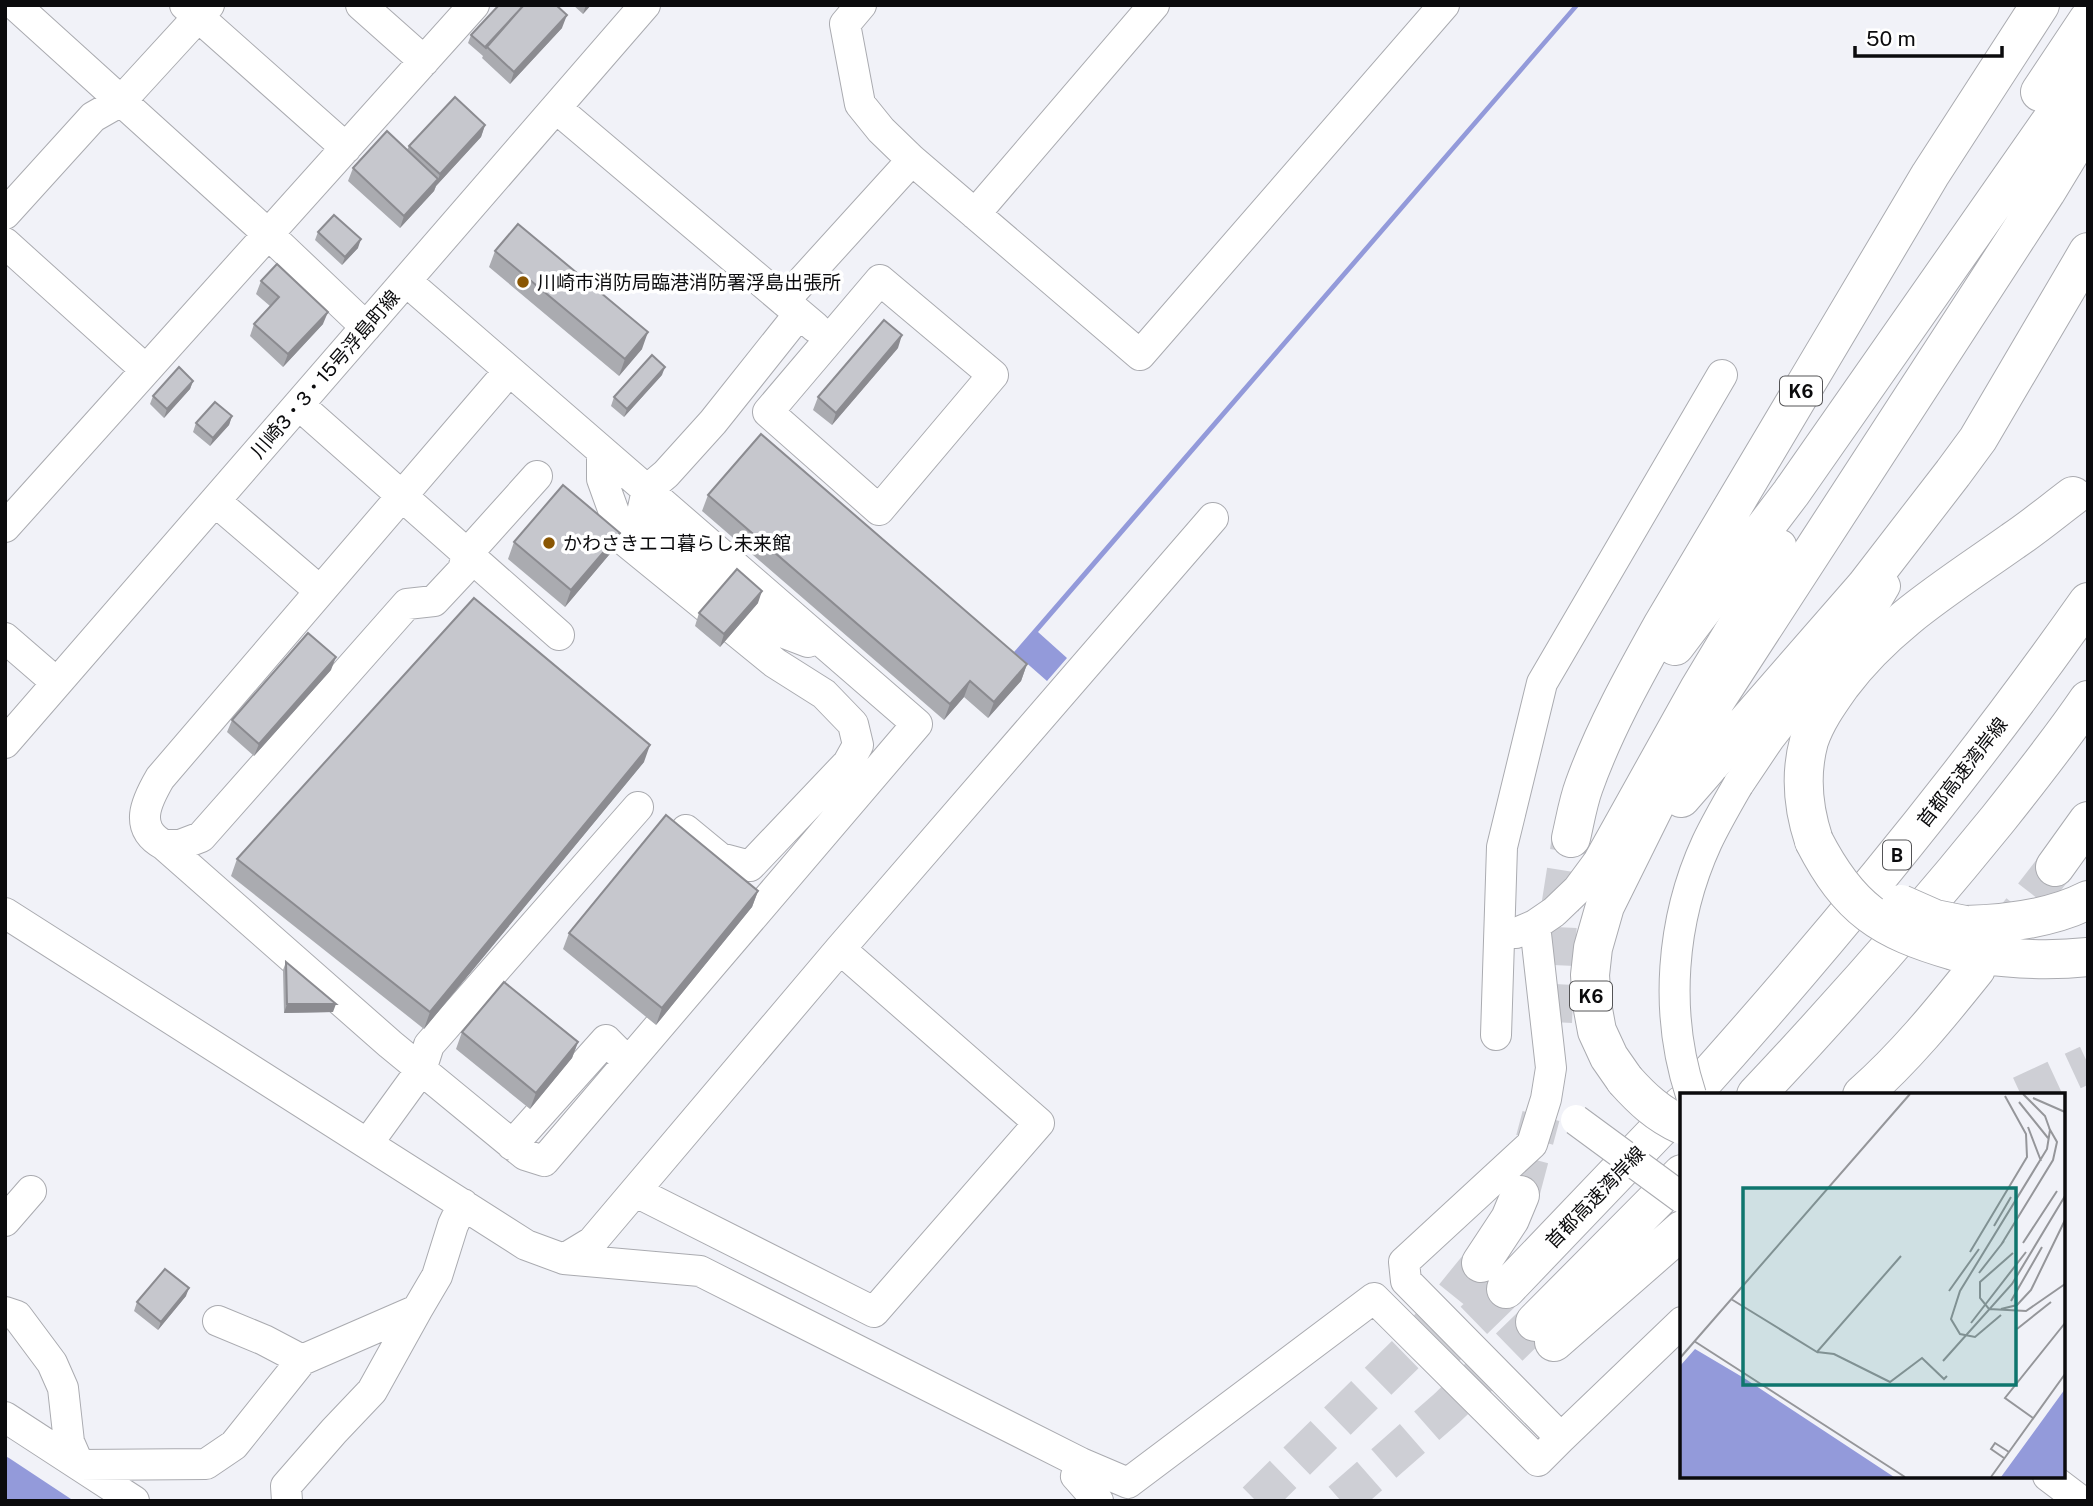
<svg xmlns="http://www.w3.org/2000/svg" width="2093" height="1506" viewBox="0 0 2093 1506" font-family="'Public Sans','Noto Sans JP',sans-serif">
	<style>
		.water { fill: #939ada }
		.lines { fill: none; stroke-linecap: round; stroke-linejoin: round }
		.highway-tunnel { stroke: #cecfd5; stroke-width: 38; stroke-dasharray: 38 19; stroke-linecap: butt }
		.minor-casing { stroke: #aaabb0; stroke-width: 32 }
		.highway-casing { stroke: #aaabb0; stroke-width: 40 }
		.minor { stroke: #fff; stroke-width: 30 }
		.highway { stroke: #fff; stroke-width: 38 }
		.minor-bridge-casing { stroke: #aaabb0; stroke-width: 32; stroke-linecap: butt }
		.highway-bridge-casing { stroke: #aaabb0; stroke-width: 40; stroke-linecap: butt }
		.minor-bridge { stroke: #fff; stroke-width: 30 }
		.highway-bridge { stroke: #fff; stroke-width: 38 }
		.wall { fill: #aaabb0 }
		.shaded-wall { fill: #8b8b90 }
		.building { fill: #c6c7cd; stroke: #8b8b90; stroke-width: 2 }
		.poi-dot { fill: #8a5602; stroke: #fff; stroke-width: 2.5 }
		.labels { text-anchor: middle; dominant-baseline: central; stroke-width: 7; stroke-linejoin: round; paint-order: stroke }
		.shield { fill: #fff; stroke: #545456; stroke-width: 2 }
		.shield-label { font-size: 18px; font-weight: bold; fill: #0b0b0d }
		.poi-label { font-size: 19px; fill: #0b0b0d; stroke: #fff; text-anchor: start }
		.street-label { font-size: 19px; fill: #0b0b0d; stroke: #fff }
		.inset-road { fill: none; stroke: #95969a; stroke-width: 2 }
		.view { fill: #0f766e; fill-opacity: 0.15; stroke: #0f766e; stroke-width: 3.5 }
		.inset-edge { fill: none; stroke: #0b0b0d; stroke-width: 3.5 }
	</style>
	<rect width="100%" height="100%" fill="#f1f2f8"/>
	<!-- water -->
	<path class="water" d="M1574 5H1580L1038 632 1067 658 1047 681 1014 652Z
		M5 1456 9 1458 74 1501H5Z"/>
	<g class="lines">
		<!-- highway-tunnel -->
		<path class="highway-tunnel" d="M1998 940 2055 867
			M1553 1022 1558 921 1571 838
			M2021 1095 2088 1064
			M1520 1195 1541 1116
			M1433 1360 1506 1289
			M1256 1501 1412 1348 1481 1263
			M1341 1501 1447 1408 1535 1322"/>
		<defs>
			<path id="minor" d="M15 5 268 234 366 327
				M185 5 346 148
				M361 5 424 61
				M861 5 845 24 860 104 881 130 912 160 1140 355 1444 5
				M556 108 815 327
				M5 214 93 117 121 101 209 5
				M975 214 1154 5
				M5 243 146 370
				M880 280 993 375 879 510 768 412Z
				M406 281 917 724 544 1161 525 1155 390 1044 164 845C133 828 146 802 160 778L509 371
				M784 301 912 160
				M799 314 713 422 666 474 647 490 640 522 756 622 808 642
				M299 405 559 635
				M602 451V479L624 540 775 663 824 694 853 724 858 745 848 763 750 866 720 858 686 830
				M215 501 320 591
				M5 527 474 5
				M5 638 57 683
				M5 743 645 5
				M1738 785 1769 739 1875 603 1885 586
				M164 845H180L201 837 407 604 434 601 463 570 467 554 537 476
				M5 913 526 1245 564 1259 592 1242 840 949 1213 518
				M1535 925 1551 1068 1546 1099 1532 1144 1404 1262 1406 1281 1561 1438 1682 1322
				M1516 933 1535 925 1554 912 1578 889 1598 862 1695 688 1781 545
				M1496 1035 1502 847 1542 683 1722 375
				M368 1143 421 1070 429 1045 638 807
				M512 1145 606 1040 628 1062
				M636 1192 874 1312 1039 1123 840 949
				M5 1221 31 1191
				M564 1259 700 1271 1081 1463 1128 1483 1374 1298 1538 1461 1561 1438
				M5 1312 17 1316 52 1363 63 1388 69 1442 79 1465 206 1464 234 1445 302 1360 417 1310 437 1276 453 1225 463 1204
				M218 1321 264 1340 302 1360
				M5 1417 134 1501
				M1081 1463 1076 1476 1098 1501
				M2048 1476 2081 1501
				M287 1501 286 1486 334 1431 372 1391 417 1310"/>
			<path id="highway" d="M2040 92 2088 20
				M1675 646 1791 493 2088 68
				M1681 798 1865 587 1953 473 1978 439 2088 252
				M1571 838C1575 821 1578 802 1584 786 1604 730 1633 678 1662 626L1930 175 2040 5
				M1814 841C1803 808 1800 774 1809 741 1816 720 1829 702 1841 685 1887 623 1951 585 2013 541 2034 527 2053 511 2073 496
				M2055 867 2088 821
				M1965 925C2006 924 2051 919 2088 900
				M1954 951C1999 958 2042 962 2088 957
				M1625 1080 1609 1057 1597 1031 1592 1004 1590 975 1593 948 1605 906 1662 791 1716 700 2046 192 2088 123
				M1691 1095C1832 938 1966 775 2088 602
				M1756 1095C1840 1006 1921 914 1998 819 2029 780 2060 741 2088 700
				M1862 1095C1905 1057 1940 1014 1976 969
				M1481 1263 1510 1219 1520 1195
				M1506 1289 1682 1105
				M1535 1322 1682 1174
				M1554 1342 1682 1230"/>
		</defs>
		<!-- minor casing -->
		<use href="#minor" class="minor-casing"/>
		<!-- highway casing -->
		<use href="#highway" class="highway-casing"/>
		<!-- minor -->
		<use href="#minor" class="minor"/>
		<!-- highway -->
		<use href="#highway" class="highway"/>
		<defs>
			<path id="minor-bridge" d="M1691 1095C1664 1013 1671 920 1707 842 1716 823 1727 804 1738 785
				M1576 1120 1682 1198"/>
			<path id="highway-bridge" d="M1814 841C1849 909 1881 930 1954 951
				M1901 904 1935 919 1965 925
				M1625 1080C1642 1099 1658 1114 1682 1125"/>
		</defs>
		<!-- minor-bridge casing -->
		<use href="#minor-bridge" class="minor-bridge-casing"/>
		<!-- highway-bridge casing -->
		<use href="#highway-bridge" class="highway-bridge-casing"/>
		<!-- minor-bridge -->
		<use href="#minor-bridge" class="minor-bridge"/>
		<!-- highway-bridge -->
		<use href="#highway-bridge" class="highway-bridge"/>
	</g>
	<!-- wall -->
	<path class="wall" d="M573 5H591L583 14Z
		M522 7 562 28 510 84 482 58 483 56 468 43 471 35Z
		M485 125 481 137 436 186 434 191 400 228 348 181 353 168 407 150 409 146Z
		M318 232 358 248 342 265 315 240Z
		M495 251 642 349 619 376 489 267Z
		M261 281 323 324 283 367 250 336 254 324 270 306 256 294Z
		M898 348 832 425 813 410 818 397Z
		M662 375 624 417 611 406 614 397Z
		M193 381 190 389 164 418 150 404 153 396Z
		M232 416 229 425 210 446 193 432 196 423Z
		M708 495 1027 664 1021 681 988 718 964 697 944 720 702 511Z
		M514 542 614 549 565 607 508 559Z
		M758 603 720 647 695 626 699 613Z
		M331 670 254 756 227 732 232 720Z
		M644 762 424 1029 231 876 237 859Z
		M758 891 752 907 656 1025 563 949 569 933Z
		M286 962 333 1012 284 1013 283 970Z
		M462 1032 578 1042 572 1058 530 1109 456 1049Z
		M186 1296 158 1330 134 1311 137 1302Z"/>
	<!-- shaded-wall -->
	<path class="shaded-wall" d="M586 5H591L583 14Z
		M567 15 562 28 510 84 514 72Z
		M485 125 481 137 436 186 434 191 400 228 404 216 438 180 440 174Z
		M361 239 358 248 342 265 345 257Z
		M328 312 323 324 283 367 288 354Z
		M648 332 642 349 619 376 625 359Z
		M902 335 898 348 832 425 836 413Z
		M665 367 662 375 624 417 627 409Z
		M193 381 190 389 164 418 167 409Z
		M232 416 229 425 210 446 213 438Z
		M620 533 614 549 565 607 571 590Z
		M762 591 758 603 720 647 724 634Z
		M336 657 331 670 254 756 259 744Z
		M1027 664 1021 681 988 718 994 702Z
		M970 681 964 697 944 720 950 704Z
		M650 745 644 762 424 1029 430 1012Z
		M758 891 752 907 656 1025 662 1008Z
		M287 1004H336L333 1012 284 1013Z
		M578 1042 572 1058 530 1109 536 1093Z
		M189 1288 186 1296 158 1330 161 1322Z"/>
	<!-- building -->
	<path class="building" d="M499 5H519L522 7 486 48 471 35Z
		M524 5H556L567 15 514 72 486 46Z
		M455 97 485 125 440 174 409 146Z
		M387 131 438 179 404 216 353 168Z
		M334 215 361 239 345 257 318 232Z
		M518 224 648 332 625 359 495 251Z
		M277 264 328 312 288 354 254 324 279 297 261 281Z
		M884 320 902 335 836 413 818 397Z
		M652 355 665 367 627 409 614 397Z
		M179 367 193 381 167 409 153 396Z
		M215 402 232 416 213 438 196 423Z
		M761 434 1027 664 994 702 970 681 950 704 708 495Z
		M563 485 620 533 571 590 514 542Z
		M737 569 762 591 724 634 699 613Z
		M474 598 650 745 430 1012 237 859Z
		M308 633 336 657 259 744 232 720Z
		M666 815 758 891 662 1008 569 933Z
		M286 962 336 1004H287Z
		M504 982 578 1042 536 1093 462 1032Z
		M165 1269 189 1288 161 1322 137 1302Z"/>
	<!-- markers -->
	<g class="poi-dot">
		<circle cx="523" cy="282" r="7"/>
		<circle cx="549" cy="543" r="7"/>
	</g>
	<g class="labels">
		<!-- shield labels -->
		<g class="shield">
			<rect x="1780" y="376.5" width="42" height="29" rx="5"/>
			<rect x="1883" y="840.5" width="28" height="29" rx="5"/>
			<rect x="1570" y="981.5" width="42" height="29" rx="5"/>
		</g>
		<g class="shield-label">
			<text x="1801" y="391">K6</text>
			<text x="1897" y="855">B</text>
			<text x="1591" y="996">K6</text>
		</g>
		<!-- poi labels -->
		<g class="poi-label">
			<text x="537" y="282">川崎市消防局臨港消防署浮島出張所</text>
			<text x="563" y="543">かわさきエコ暮らし未来館</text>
		</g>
		<!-- street labels -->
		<g class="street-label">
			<text transform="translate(325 374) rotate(-49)">川崎3・3・15号浮島町線</text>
			<text transform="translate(1962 772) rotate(-52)">首都高速湾岸線</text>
			<text transform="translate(1595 1197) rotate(-46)">首都高速湾岸線</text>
		</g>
	</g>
	<!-- overview -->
	<g transform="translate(1680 1093)">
		<rect width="385" height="385" fill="#f1f2f8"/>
		<path d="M15 256 64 285 214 384H0V273ZM385 296V384H321Z" fill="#939ada"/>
		<path class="inset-road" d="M353 5 385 19M339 9 368 45M348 34 361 68M314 133 331 104M343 150 377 98M321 152 373 67 377 49 369 35M290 159 347 64 346 41 325 3M333 160 300 189V205L309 216 346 218 385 191M299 180 324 148M269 198 299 156M51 206 137 259 221 163M331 208 362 154M321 216 337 212 351 197 385 127M321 222 295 244 280 241 271 226 280 198 367 56 370 37 365 23 343 1M291 230 346 159M337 236 371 209M14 248 225 384M137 259 154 261 210 289 242 265 264 286 267 283M0 265 230 1M263 268 332 191 385 103M353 325 325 305 385 230M324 365 311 356 315 350 329 359M311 384 385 281"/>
		<path class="view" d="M63 95H336V292H63Z"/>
		<rect width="385" height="385" class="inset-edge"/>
	</g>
	<!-- border -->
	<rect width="2093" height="1506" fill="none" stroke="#0b0b0d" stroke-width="14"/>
	<!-- scale -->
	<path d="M1855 46v10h147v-10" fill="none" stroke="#0b0b0d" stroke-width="3.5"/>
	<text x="1866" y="46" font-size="21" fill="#0b0b0d" stroke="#ffffff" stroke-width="5" paint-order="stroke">50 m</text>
</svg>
